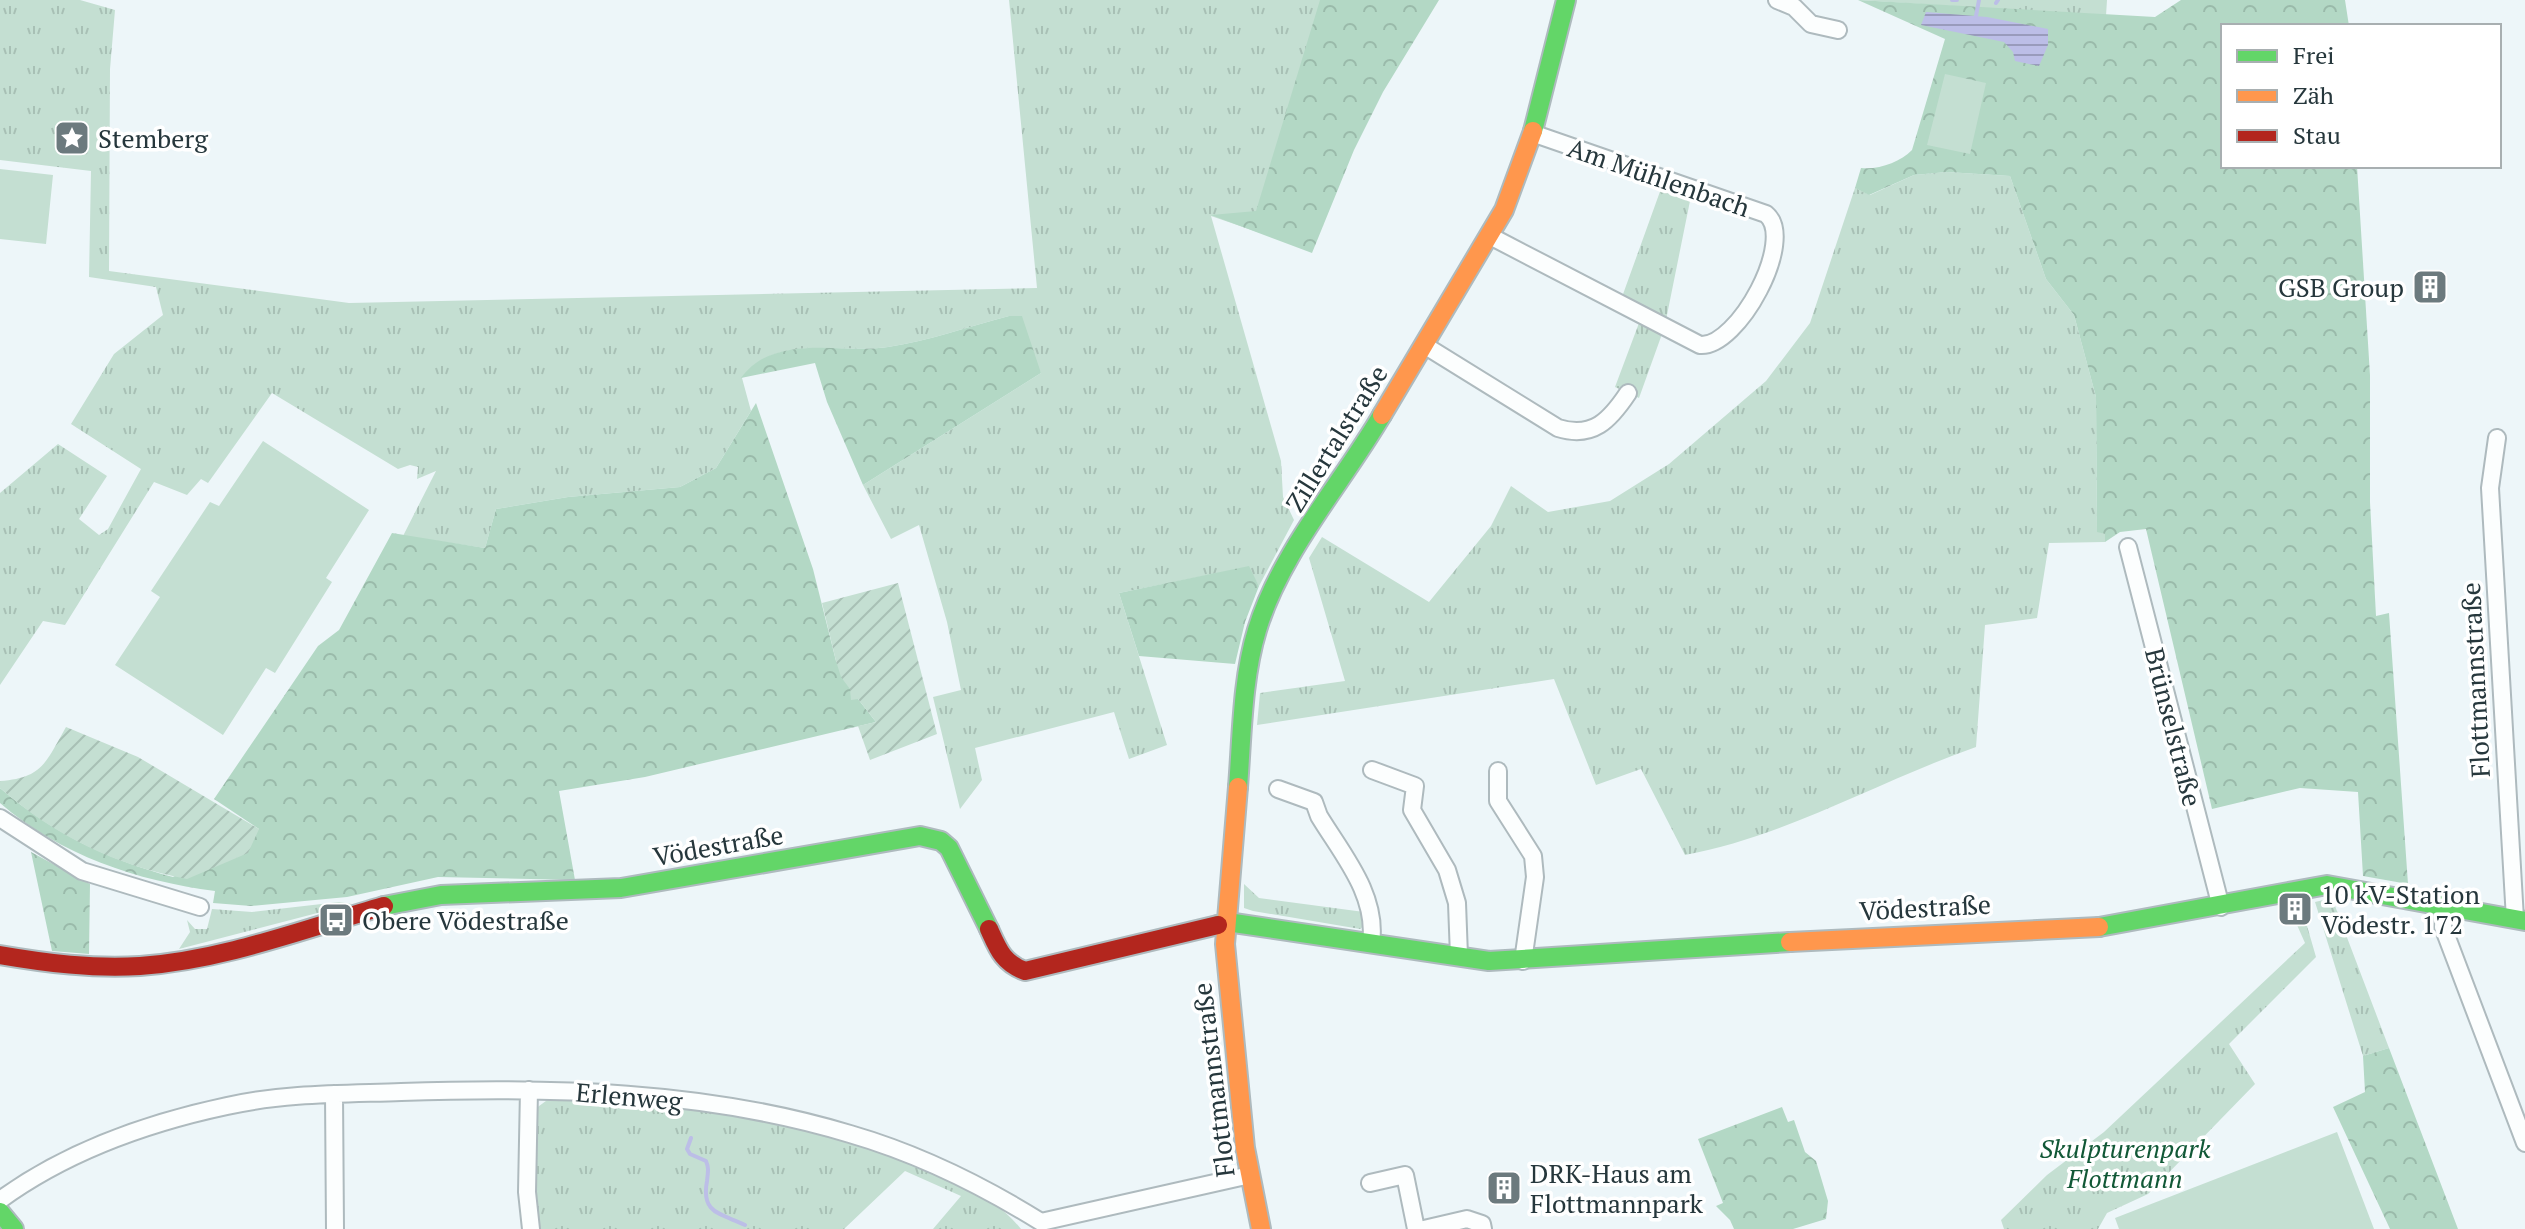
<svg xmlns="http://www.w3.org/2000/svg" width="2525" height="1229" viewBox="0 0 2525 1229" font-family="'PT Serif',serif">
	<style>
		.grass { fill: url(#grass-tufts) }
		.forest { fill: url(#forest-crowns) }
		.garden { fill: url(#garden-furrows) }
		.pitch { fill: #c4dfd2 }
		.water { fill: url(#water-rules) }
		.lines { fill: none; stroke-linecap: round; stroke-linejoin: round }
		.stream { stroke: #bcbee7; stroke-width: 4 }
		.street-casing { stroke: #aebabe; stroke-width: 20 }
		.fast-casing { stroke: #aebabe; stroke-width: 22 }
		.slow-casing { stroke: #aebabe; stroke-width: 22 }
		.jam-casing { stroke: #aebabe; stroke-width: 22 }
		.street { stroke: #fcfefe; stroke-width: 16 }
		.fast { stroke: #63d668; stroke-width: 18 }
		.slow { stroke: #ff974d; stroke-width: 18 }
		.jam { stroke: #b3261e; stroke-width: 18 }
		.labels { text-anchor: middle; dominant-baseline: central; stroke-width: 7; stroke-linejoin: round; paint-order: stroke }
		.poi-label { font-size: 26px; fill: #26373c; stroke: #fff; text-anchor: start }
		.street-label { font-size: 26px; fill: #26373c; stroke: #fff }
		.park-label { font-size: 26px; font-style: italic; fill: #115836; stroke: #fff }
	</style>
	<defs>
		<pattern id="grass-tufts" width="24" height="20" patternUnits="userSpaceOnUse" patternTransform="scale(2)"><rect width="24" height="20" fill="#c4dfd2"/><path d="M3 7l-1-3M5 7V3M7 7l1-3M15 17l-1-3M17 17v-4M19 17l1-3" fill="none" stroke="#a8c0b5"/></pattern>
		<pattern id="forest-crowns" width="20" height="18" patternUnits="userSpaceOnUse" patternTransform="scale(2)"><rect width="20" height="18" fill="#b3d8c5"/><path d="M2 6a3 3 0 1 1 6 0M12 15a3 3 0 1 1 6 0" fill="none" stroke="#9abaaa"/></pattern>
		<pattern id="garden-furrows" width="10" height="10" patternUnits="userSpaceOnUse" patternTransform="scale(2)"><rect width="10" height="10" fill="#c4dfd2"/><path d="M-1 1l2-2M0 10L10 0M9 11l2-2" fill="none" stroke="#a8c0b5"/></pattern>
		<pattern id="water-rules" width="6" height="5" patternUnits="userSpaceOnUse" patternTransform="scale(2)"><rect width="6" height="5" fill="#bcbee7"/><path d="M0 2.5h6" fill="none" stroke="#999bbc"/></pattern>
	</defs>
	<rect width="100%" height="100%" fill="#edf6f9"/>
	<!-- grass -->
	<path class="grass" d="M0 0H80L115 10 110 69 109 271 349 303 1037 288 1009 0H1384L1272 237 1211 216 1281 461 1283 497 1294 520 1259 586 1248 567 1119 593 1167 745 1129 759 1114 712 975 748 982 780 960 809 933 697 961 690 947 622 919 525 891 539 863 485 1041 373 1009 316C970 326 929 341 888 347 842 354 774 333 742 378L751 411 716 468 680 487 568 497 496 509 485 548 403 536 436 471 417 479 418 467 410 465 398 469 272 393 208 483 201 479 187 495 154 482 65 625 43 621 0 685V493L58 444 107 476 79 519 99 535 108 529 141 469 71 424 114 354 163 315 156 287 89 277 91 171 0 160Z
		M1859 0H2107L2106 16Z
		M1947 172 2010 176 2046 279 2074 315 2096 397 2097 531 2105 534V542L2049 543 2037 618 1985 625 1976 747C1879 781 1787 836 1685 855L1641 769 1596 785 1554 679 1257 725 1260 693 1345 681 1309 558 1322 537 1429 602 1491 526 1511 486 1548 512 1610 501 1669 464 1766 381 1810 323 1855 188 1870 195 1914 175Z
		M1662 186 1691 196 1666 320 1622 297Z
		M1639 323 1662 334 1639 398 1615 387Z
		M1244 884 1259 898 1364 912V926L1360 929 1253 911 1244 908Z
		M2332 898 2389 1048 2363 1056 2315 902Z
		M339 902 352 904 179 949 190 932 187 920 179 911 195 929H207L212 909 252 912Z
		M2301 905 2316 957 2229 1044 2255 1084 2148 1194 2107 1213 2098 1229H2004L2001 1220 2047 1175 2104 1132 2305 943 2289 907Z
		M550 1098C678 1103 787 1117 908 1162 949 1177 993 1194 1021 1229H933L961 1196 905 1171 844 1229H537L533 1183 535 1109Z"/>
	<!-- forest -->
	<path class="forest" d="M1320 0H1439L1383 92 1354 150 1312 253 1211 215 1256 211Z
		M1858 0 2155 17 2181 0H2345L2349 26H2223V166H2357L2370 375V502L2376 616 2389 613 2408 884 2363 876 2358 792 2300 788 2212 809 2146 529 2120 532 2105 542V534L2097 532 2096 397 2074 315 2046 279 2010 176 1947 172 1914 175 1869 195 1855 188 1861 168C1879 170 1900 162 1912 150L1945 39Z
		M1009 316H1022L1041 373 863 485 827 402 815 363 741 378C774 332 841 354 888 347 929 341 970 326 1009 316Z
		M756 403 813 569 836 661 851 690 876 722 645 777 559 791 575 880 438 877 347 897 251 906 213 903 215 891C137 881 60 855 0 803V788C51 832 108 860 173 877L259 829 214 799 318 646 339 630 392 533 485 548 496 509 568 497 680 487 716 468Z
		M1249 566 1259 586 1245 622 1235 664 1139 656 1119 593Z
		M31 852 90 884 89 954 52 951Z
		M2389 1048 2458 1229H2390L2333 1107 2365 1092 2363 1056Z
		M1782 1107 1788 1122 1794 1120 1805 1152 1816 1161 1828 1201 1826 1219 1793 1229H1734L1730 1220 1716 1206 1723 1203 1698 1139Z"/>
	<!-- garden -->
	<path class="garden" d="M898 583 937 734 870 760 858 726 876 722 858 699 851 700 850 689 841 677 836 661 822 603Z
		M66 727 138 757 259 829 248 853 187 879C117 866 53 835 0 788V781C43 778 46 762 66 727Z"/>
	<!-- pitch -->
	<path class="pitch" d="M1945 74 1986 83 1970 154 1927 145Z
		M0 169 53 175 46 244 0 239Z
		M263 441 369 510 326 578 332 582 275 673 266 668 223 735 115 665 160 597 151 591 210 502 219 506Z
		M2337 1132 2374 1229H2119L2115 1218Z"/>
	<!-- water -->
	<path class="water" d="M1926 12 1987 17 2048 29V45L2039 66 2015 61 2013 52 2004 42 1921 25Z"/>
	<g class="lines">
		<!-- stream -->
		<path class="stream" d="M1952 0H1957
			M1996 3 1998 0
			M1976 16 1979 0
			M691 1138 687 1149 690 1154 706 1161C709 1168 708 1172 707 1181 701 1213 719 1213 745 1225"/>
		<defs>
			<path id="street" d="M1777 0 1794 7 1811 24 1838 30
				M1490 236 1700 345C1738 348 1797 239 1766 214L1532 133
				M1424 345 1558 428C1593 439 1610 420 1628 393
				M2497 438 2490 488 2515 919
				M2128 547 2221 907
				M1372 770 1415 786 1412 810 1447 870 1457 903 1459 956
				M1498 771V801L1533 856 1535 877 1523 961
				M1278 789 1314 802 1319 816C1342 854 1378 895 1371 943
				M0 818 82 871 200 907
				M2444 905 2443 927 2525 1143
				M529 1090 527 1192 531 1229
				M334 1094 335 1229
				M1370 1183 1405 1175 1416 1229
				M0 1200C66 1152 147 1123 227 1106 284 1093 343 1094 401 1092 551 1087 705 1090 850 1134 919 1154 980 1184 1041 1222L1250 1175
				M1424 1229 1467 1219 1482 1224 1483 1229"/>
			<path id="fast" d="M1533 131 1566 0
				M1238 787C1242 737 1242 679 1257 630 1281 551 1341 485 1382 415
				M384 906 441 895 621 888 920 836 941 841 949 848 989 929
				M1218 925 1234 923 1489 961 1790 942
				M2099 927 2327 885 2525 921
				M0 1212 14 1229"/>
			<path id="slow" d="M1382 415 1504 210 1533 131
				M1238 787 1225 944 1245 1148 1261 1229
				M1790 942 2099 927"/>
			<path id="jam" d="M989 929C998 949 1003 963 1025 971L1218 925
				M0 955C47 963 93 969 140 966 224 960 304 929 384 906"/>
		</defs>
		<!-- street casing -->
		<use href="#street" class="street-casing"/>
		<!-- fast casing -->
		<use href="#fast" class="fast-casing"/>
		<!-- slow casing -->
		<use href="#slow" class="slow-casing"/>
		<!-- jam casing -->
		<use href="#jam" class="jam-casing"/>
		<!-- street -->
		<use href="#street" class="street"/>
		<!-- fast -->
		<use href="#fast" class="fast"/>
		<!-- slow -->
		<use href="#slow" class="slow"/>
		<!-- jam -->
		<use href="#jam" class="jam"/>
	</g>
	<!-- icons -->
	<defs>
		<symbol id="sight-square" viewBox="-11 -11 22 22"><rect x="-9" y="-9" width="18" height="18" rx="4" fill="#6c7a7e" stroke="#fff"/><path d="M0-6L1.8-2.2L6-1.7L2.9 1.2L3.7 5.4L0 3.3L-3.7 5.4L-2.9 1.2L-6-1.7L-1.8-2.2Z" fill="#fff"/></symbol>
		<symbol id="building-square" viewBox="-11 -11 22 22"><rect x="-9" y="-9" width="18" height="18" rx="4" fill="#6c7a7e" stroke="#fff"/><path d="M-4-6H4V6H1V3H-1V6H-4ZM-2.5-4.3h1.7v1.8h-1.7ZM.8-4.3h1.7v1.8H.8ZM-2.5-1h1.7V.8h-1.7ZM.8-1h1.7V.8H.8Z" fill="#fff"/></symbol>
		<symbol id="bus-square" viewBox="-11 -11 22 22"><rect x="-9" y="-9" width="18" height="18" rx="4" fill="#6c7a7e" stroke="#fff"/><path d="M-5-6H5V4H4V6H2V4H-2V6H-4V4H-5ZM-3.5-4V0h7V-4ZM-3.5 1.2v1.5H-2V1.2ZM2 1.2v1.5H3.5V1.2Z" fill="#fff"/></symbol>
	</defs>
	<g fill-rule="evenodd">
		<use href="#sight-square" x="52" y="118" width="40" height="40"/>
		<use href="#building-square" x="2410" y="267" width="40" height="40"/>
		<use href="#building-square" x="2275" y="889" width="40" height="40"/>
		<use href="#bus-square" x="316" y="900" width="40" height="40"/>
		<use href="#building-square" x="1484" y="1168" width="40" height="40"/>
	</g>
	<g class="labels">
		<!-- poi labels -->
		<g class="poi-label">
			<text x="98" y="138">Stemberg</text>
			<text x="2404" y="287" text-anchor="end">GSB Group</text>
			<text x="2321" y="894">10 kV-Station<tspan x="2321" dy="30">Vödestr. 172</tspan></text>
			<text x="362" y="920">Obere Vödestraße</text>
			<text x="1530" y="1173">DRK-Haus am<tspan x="1530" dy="30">Flottmannpark</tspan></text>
		</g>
		<!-- street labels -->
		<g class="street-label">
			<text transform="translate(1659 177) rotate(19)">Am Mühlenbach</text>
			<text transform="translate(1336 438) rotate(-58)">Zillertalstraße</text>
			<text transform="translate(2475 680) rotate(-93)">Flottmannstraße</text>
			<text transform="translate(2174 727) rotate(76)">Brünselstraße</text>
			<text transform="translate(718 845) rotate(-10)">Vödestraße</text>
			<text transform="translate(1925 907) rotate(-3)">Vödestraße</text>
			<text transform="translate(1213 1080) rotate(-97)">Flottmannstraße</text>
			<text transform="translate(629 1096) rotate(5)">Erlenweg</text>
		</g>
		<!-- park labels -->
		<g class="park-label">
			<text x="2125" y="1148">Skulpturenpark<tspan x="2125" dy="30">Flottmann</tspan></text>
		</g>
	</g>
	<!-- legend -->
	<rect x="2221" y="24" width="280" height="144" fill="#ffffff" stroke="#a8afb1" stroke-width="2"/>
	<rect x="2237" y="50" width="40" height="12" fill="#63d668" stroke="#a8afb1" stroke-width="2"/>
	<text x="2293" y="64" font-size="24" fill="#26373c">Frei</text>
	<rect x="2237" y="90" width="40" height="12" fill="#ff974d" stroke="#a8afb1" stroke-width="2"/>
	<text x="2293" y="104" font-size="24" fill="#26373c">Zäh</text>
	<rect x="2237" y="130" width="40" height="12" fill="#b3261e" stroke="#a8afb1" stroke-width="2"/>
	<text x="2293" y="144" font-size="24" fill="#26373c">Stau</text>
</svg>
